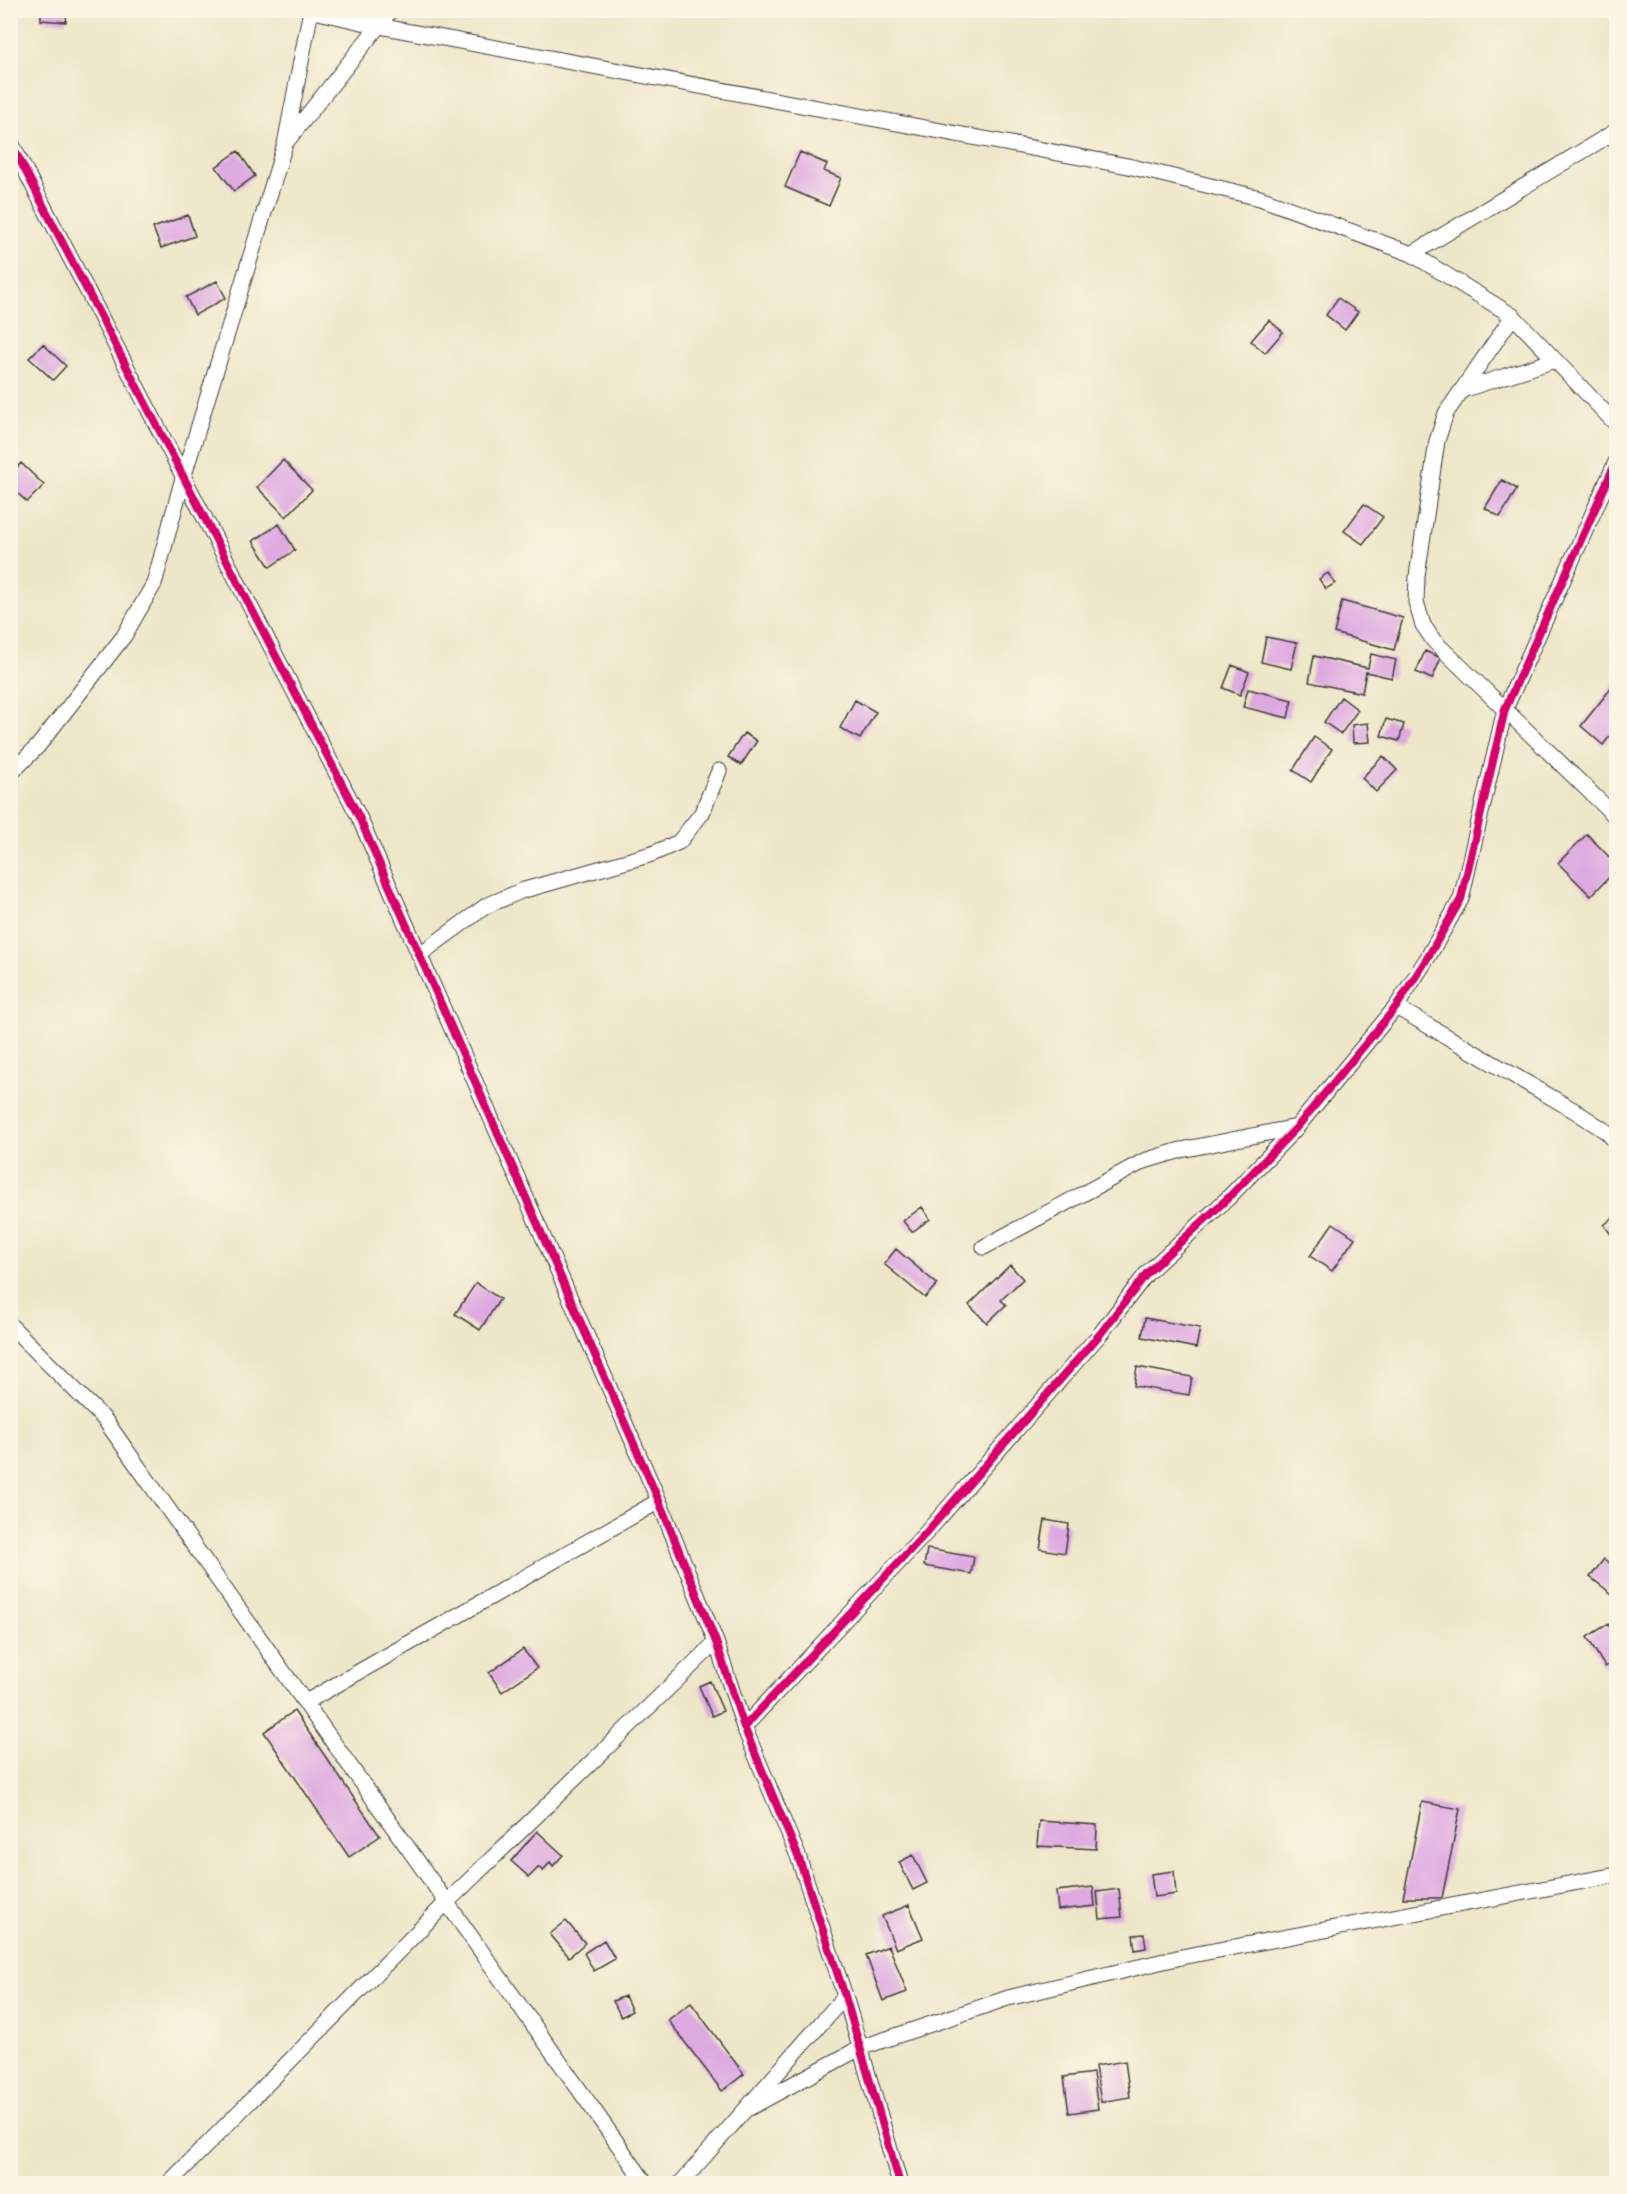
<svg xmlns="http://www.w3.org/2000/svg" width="1627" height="2194" viewBox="0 0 1627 2194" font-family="'IM FELL Double Pica',serif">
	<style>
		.building { fill: #dea9e1 }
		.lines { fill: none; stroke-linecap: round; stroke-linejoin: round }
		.street-casing { stroke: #3c3a36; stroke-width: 17 }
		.street { stroke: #fff; stroke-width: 15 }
		.cycleway-casing { stroke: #fcf5e5; stroke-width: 11 }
		.cycleway { stroke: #d6006c; stroke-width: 8 }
	</style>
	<rect width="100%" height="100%" fill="#fcf5e5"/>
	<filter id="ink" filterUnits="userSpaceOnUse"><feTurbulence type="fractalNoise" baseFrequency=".0167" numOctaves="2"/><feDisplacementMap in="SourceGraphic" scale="12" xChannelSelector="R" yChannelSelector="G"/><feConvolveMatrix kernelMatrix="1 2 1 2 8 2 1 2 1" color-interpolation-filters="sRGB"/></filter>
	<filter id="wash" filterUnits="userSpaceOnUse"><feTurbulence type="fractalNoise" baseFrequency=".008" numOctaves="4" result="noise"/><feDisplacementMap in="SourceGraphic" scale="24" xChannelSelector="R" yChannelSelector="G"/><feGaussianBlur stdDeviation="1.35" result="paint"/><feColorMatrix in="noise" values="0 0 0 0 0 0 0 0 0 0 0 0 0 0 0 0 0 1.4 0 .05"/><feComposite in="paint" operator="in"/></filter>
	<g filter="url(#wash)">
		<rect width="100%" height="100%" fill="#eee6c8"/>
		<g id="blocks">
			<!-- building -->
			<path class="building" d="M41 10H67L66 22 41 20Z
				M238 151 255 176 234 191 216 167Z
				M800 152 827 164 824 171 841 178 829 206 785 187Z
				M188 215 195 236 161 248 153 228Z
				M217 281 226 298 195 315 186 297Z
				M1338 298 1358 312 1345 330 1326 315Z
				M1269 320 1283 332 1265 353 1251 341Z
				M43 344 66 366 53 380 29 358Z
				M283 460 312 490 286 517 257 487Z
				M21 463 44 485 27 502 10 486V475Z
				M1502 480 1517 489 1500 517 1485 508Z
				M1364 504 1383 517 1363 544 1344 531Z
				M279 524 295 550 270 567 253 541Z
				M1328 573 1335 583 1326 589 1319 579Z
				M1342 601 1403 618 1394 650 1334 633Z
				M1266 637 1297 643 1291 669 1261 662Z
				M1425 651 1441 658 1432 679 1416 672Z
				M1371 654 1396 660 1392 678 1366 672 1362 693 1309 682 1314 656 1368 668Z
				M1232 665 1249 672 1240 695 1223 688Z
				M1616 682V728L1603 745 1581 726Z
				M1248 689 1292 700 1288 718 1243 707Z
				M1341 697 1358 710 1341 734 1324 722Z
				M855 700 876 712 860 739 840 728Z
				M1386 719 1404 724 1399 741 1381 736Z
				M1368 723 1370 742 1353 743 1352 725Z
				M744 733 757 741 741 765 728 757Z
				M1314 737 1332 749 1311 782 1293 770Z
				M1383 756 1397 770 1376 792 1362 778Z
				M1587 834 1616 864V870L1591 896 1558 863Z
				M922 1207 930 1219 912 1232 903 1221Z
				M1616 1215V1241L1604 1225Z
				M1333 1223 1355 1238 1332 1271 1310 1256Z
				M896 1249 937 1284 925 1298 884 1264Z
				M1010 1265 1023 1279 1001 1300 1006 1305 987 1323 969 1305Z
				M476 1283 500 1299 480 1330 455 1314Z
				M1145 1318 1200 1328 1196 1348 1142 1337Z
				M1137 1367 1192 1377 1189 1395 1134 1386Z
				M1045 1520 1069 1524 1065 1553 1040 1549Z
				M927 1549 974 1557 971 1574 924 1566Z
				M1604 1559 1616 1568V1597L1590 1577Z
				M1608 1624 1616 1639V1660L1605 1667 1587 1637Z
				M523 1649 537 1668 502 1692 489 1673Z
				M710 1681 723 1711 712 1716 699 1686Z
				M294 1711 380 1836 349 1857 264 1732Z
				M1422 1802 1460 1809 1442 1898H1403Z
				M1039 1821 1097 1825 1096 1849 1037 1846Z
				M537 1831 563 1855 553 1866 550 1862 543 1871 539 1867 529 1877 511 1861Z
				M913 1855 927 1883 913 1890 899 1862Z
				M1174 1871 1176 1894 1154 1897 1151 1874Z
				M1093 1887 1095 1906 1058 1910 1056 1891Z
				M1119 1889 1122 1917 1100 1919 1097 1892Z
				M909 1905 923 1938 896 1949 882 1916Z
				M566 1921 585 1943 569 1957 550 1934Z
				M1144 1934 1146 1948 1135 1950 1133 1935Z
				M604 1940 615 1959 594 1971 584 1953Z
				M889 1946 907 1992 883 2001 866 1955Z
				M625 1996 632 2011 621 2017 613 2001Z
				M691 2003 744 2074 722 2091 668 2020Z
				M1125 2061 1130 2097 1101 2102 1095 2066Z
				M1093 2073 1098 2109 1069 2113 1064 2077Z"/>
		</g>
	</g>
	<g filter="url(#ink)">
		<use href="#blocks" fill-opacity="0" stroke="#3c3a36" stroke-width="1.5"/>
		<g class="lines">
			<defs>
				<path id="street" d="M310 10 379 26 1128 166 1260 198 1412 254 1513 316 1616 424
					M10 141 359 817 659 1501 716 1642 744 1727 798 1856 845 1996 900 2184
					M287 141 391 10
					M1412 254 1616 131
					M1513 316 1446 413 1437 441 1417 576 1416 602 1423 625 1434 641 1616 817
					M1462 390 1555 360
					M10 774 38 746 124 636 154 584 183 478 285 144 311 10
					M419 955 486 906 521 891 652 854 679 842 702 813 719 771
					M1396 1007 1575 1111 1607 1132 1616 1142
					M984 1247 1144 1161 1181 1150 1297 1127
					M10 1325 105 1420 646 2184
					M306 1702 659 1501
					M744 1727 926 1533 1101 1333 1147 1273 1228 1198 1297 1127 1396 1007 1428 957 1461 899 1505 709 1616 462
					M749 2108 860 2048 1008 1998 1181 1957 1616 1875
					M168 2184 446 1903 716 1642
					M680 2184 845 1996"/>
			</defs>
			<!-- street casing -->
			<use href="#street" class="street-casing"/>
			<!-- street -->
			<use href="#street" class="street"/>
			<defs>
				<path id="cycleway" d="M10 141 359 817 659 1501 716 1642 744 1727 798 1856 845 1996 900 2184
					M744 1727 926 1533 1101 1333 1147 1273 1228 1198 1297 1127 1396 1007 1428 957 1461 899 1505 709 1616 462"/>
			</defs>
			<!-- cycleway casing -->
			<use href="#cycleway" class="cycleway-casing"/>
			<!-- cycleway -->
			<use href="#cycleway" class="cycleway"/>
		</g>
	</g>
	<!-- margin -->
	<rect width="1627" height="2194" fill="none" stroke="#fcf5e5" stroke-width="36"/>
</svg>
